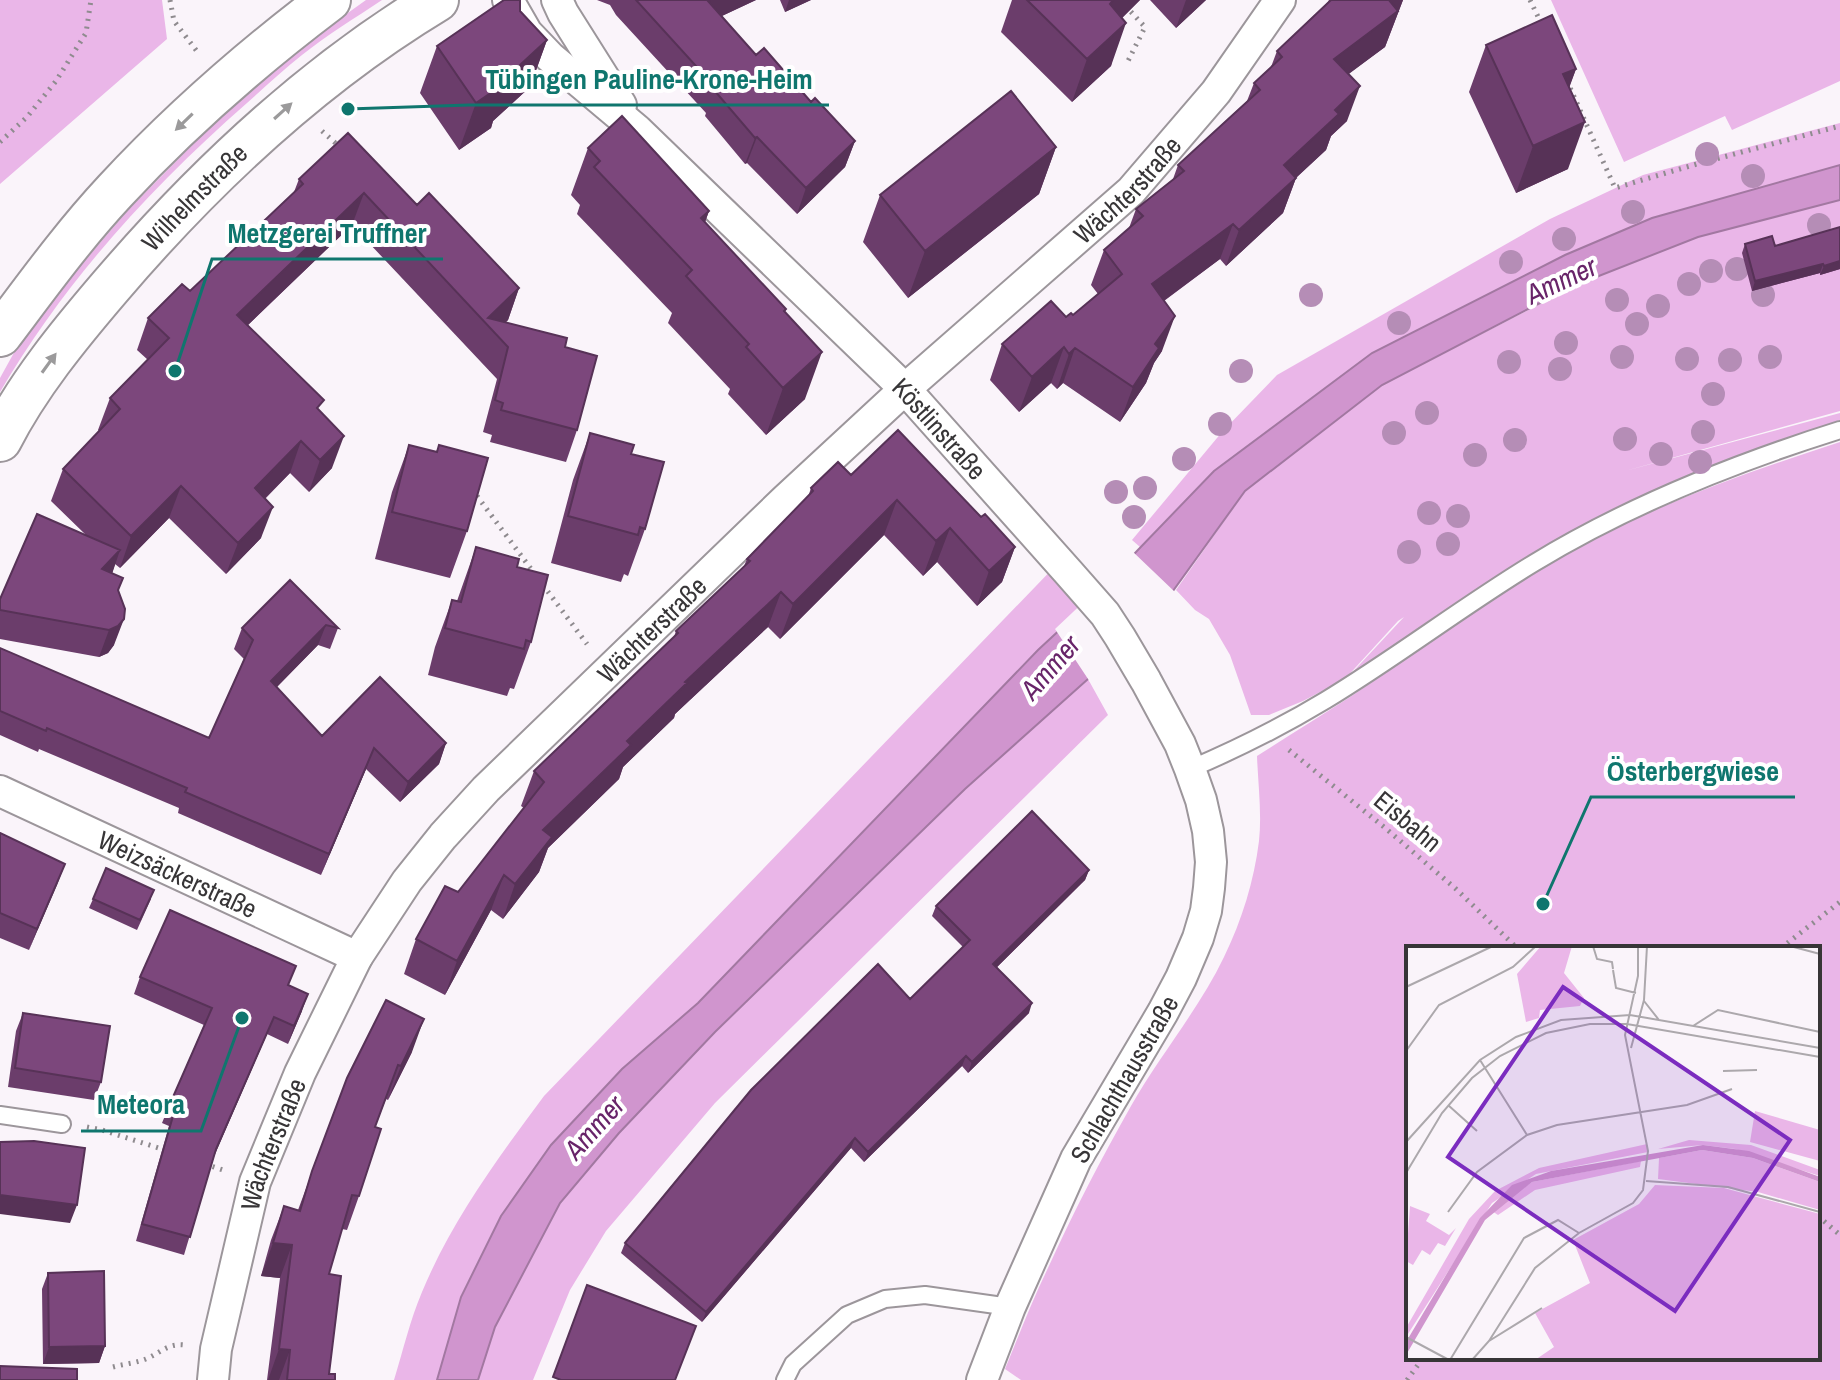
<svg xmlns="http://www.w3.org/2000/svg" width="1840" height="1380" viewBox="0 0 1840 1380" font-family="'Archivo Narrow',sans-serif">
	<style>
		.green { fill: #eab6e8; fill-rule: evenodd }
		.water { fill: #d095ce; stroke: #a278a1; stroke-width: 2 }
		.pier { fill: #faf4fa }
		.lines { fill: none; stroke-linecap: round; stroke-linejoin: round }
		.service-casing { stroke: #9c969b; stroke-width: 20 }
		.minor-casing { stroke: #9c969b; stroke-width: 34 }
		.secondary-casing { stroke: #9c969b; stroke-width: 46 }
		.path { stroke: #8f8b8f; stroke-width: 5; stroke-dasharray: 2 6; stroke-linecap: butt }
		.service { stroke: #fff; stroke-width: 16 }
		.minor { stroke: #fff; stroke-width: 30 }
		.secondary { stroke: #fff; stroke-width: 42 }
		.tree { fill: #b58db6 }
		.wall { fill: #6b3d6b }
		.shaded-wall { fill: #573257 }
		.building { fill: #7c477c; stroke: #573257; stroke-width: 2 }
		.oneway { fill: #9b9a9b }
		.labels { text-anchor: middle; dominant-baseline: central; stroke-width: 8; stroke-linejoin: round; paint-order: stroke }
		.street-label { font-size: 26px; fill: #373537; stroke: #fff }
		.water-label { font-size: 28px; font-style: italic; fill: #682469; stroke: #fff }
		.inset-road { fill: none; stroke: #aca8ac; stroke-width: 2 }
		.view { fill: #7b2cbf; fill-opacity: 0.15; stroke: #7b2cbf; stroke-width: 4 }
		.inset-edge { fill: none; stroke: #373537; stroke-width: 4 }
		.leader { fill: none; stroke: #0f766e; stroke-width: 3 }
		.callout-dot { fill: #0f766e; stroke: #fff; stroke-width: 3 }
		.callout-label { font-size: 28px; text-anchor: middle; font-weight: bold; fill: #0f766e; stroke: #fff; stroke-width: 8; stroke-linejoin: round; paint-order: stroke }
	</style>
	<rect width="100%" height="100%" fill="#faf4fa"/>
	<!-- green -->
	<path class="green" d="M0 0H162L167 39 0 184Z
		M366 0H382C355 18 327 35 302 55 283 70 265 87 247 103 150 188 65 281 0 392V378L16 349 58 292 128 210 206 131 296 50Z
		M1551 0H1840V81L1732 130 1725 116 1624 162Z
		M1840 123V165L1652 218 1214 471 1140 547 1132 540 1222 432 1277 375 1550 219 1643 175Z
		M1840 200V411L1625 471 1840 413V420L1726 462 1613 510 1524 559 1435 617 1347 678 1404 617 1398 621 1345 679 1303 701 1269 715H1251L1230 655 1209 619 1195 610 1176 590 1245 491 1382 385 1581 283 1698 237Z
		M1840 442V1380H1021L1005 1369C1019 1335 1032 1301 1048 1268 1073 1213 1101 1159 1131 1106 1160 1055 1199 1009 1224 957 1242 920 1254 881 1259 841 1262 813 1258 784 1257 756 1288 736 1319 717 1350 697 1417 652 1482 602 1553 561 1642 509 1742 474 1840 442ZM1408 948H1818V1358H1408Z
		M1061 560 1093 599 1038 650 698 1003 622 1069 501 1216 461 1296 437 1380H394C403 1351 410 1320 422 1292 452 1220 498 1158 544 1096Z
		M1088 679 1108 715 715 1103 606 1231 570 1290 533 1380H478L495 1327 560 1203 619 1133 715 1032 965 789Z"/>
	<!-- water -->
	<path class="water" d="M1840 165V200L1698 237 1581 283 1530 308 1382 385 1245 491 1170 595 1088 679 965 789 715 1032 619 1133 560 1203 495 1327 478 1380H437L461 1297 501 1216 551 1145 622 1069 698 1003 1038 650 1093 599 1136 552 1214 471 1372 353 1565 255 1652 218Z"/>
	<!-- pier -->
	<path class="pier" d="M1131 550 1176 593 1090 682 1055 629 1090 596Z"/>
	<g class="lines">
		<defs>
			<path id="service" d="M1190 769C1237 749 1283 726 1326 700 1397 657 1463 606 1534 563 1629 505 1735 463 1840 430
				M0 1115 62 1124
				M785 1380 793 1364 847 1315 885 1299 925 1295 1010 1307"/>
			<g id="minor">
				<path id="s1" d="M508 0 527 33 550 57 637 130 905 389 1069 573 1105 614 1120 637 1146 681 1180 744 1190 769 1201 800 1208 831 1211 862 1209 888 1206 911 1198 938 1181 978 1163 1012 1076 1159 1010 1307 982 1380"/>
				<path d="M557 0 563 13 621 105"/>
				<path id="s2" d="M0 791 357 957"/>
				<path id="s3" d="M213 1380 216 1349 255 1182 300 1073 357 957 407 881 443 836 486 789 785 500 905 389 1131 191 1216 92 1280 0"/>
			</g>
			<g id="secondary">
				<path d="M0 335C37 286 73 236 115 191 180 121 252 58 329 0"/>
				<path id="s4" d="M0 440C28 385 69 335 110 287 204 177 311 76 437 0"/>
			</g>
		</defs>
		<!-- service casing -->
		<use href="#service" class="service-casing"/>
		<!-- minor casing -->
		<use href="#minor" class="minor-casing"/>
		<!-- secondary casing -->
		<use href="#secondary" class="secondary-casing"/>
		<!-- path -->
		<path class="path" d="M170 0 174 21 199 54
			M1120 0 1145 27 1126 65
			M1530 0 1542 25
			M1567 81 1615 188 1697 164 1840 126
			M322 131 341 148
			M0 142 27 117 56 81 86 33 91 0
			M477 496 537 577
			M543 585 587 644
			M1289 750 1384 827 1456 889 1517 948
			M1781 948 1840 902
			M87 1127 102 1130 165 1150
			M205 1164 226 1171
			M1818 1216 1840 1235
			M113 1367C124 1364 136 1363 146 1359 160 1353 168 1343 184 1345
			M1407 1380 1423 1358"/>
		<!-- service -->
		<use href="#service" class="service"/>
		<!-- minor -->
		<use href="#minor" class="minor"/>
		<!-- secondary -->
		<use href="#secondary" class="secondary"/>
	</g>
	<!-- trees -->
	<g class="tree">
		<circle cx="1707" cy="154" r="12"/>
		<circle cx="1753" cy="176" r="12"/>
		<circle cx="1633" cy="212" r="12"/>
		<circle cx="1819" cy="225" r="12"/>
		<circle cx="1564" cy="239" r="12"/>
		<circle cx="1511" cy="262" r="12"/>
		<circle cx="1737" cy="269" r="12"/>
		<circle cx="1711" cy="271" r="12"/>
		<circle cx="1689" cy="284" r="12"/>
		<circle cx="1311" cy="295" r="12"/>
		<circle cx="1763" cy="295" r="12"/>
		<circle cx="1617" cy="300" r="12"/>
		<circle cx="1658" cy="306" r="12"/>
		<circle cx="1399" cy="323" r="12"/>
		<circle cx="1637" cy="324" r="12"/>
		<circle cx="1566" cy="343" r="12"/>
		<circle cx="1622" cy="357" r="12"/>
		<circle cx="1770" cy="357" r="12"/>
		<circle cx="1687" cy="359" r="12"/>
		<circle cx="1730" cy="360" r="12"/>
		<circle cx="1509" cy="362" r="12"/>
		<circle cx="1560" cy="369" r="12"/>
		<circle cx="1241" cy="371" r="12"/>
		<circle cx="1713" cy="394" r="12"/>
		<circle cx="1427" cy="413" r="12"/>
		<circle cx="1220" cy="424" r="12"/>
		<circle cx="1703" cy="432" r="12"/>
		<circle cx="1394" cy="433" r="12"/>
		<circle cx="1625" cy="439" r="12"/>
		<circle cx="1515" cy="440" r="12"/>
		<circle cx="1661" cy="454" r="12"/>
		<circle cx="1475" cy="455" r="12"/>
		<circle cx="1184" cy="459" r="12"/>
		<circle cx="1700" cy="462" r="12"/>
		<circle cx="1145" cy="488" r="12"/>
		<circle cx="1116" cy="492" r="12"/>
		<circle cx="1429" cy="513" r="12"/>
		<circle cx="1458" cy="516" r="12"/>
		<circle cx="1134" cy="517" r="12"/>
		<circle cx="1448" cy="544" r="12"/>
		<circle cx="1409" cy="552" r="12"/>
	</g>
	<!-- wall -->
	<path class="wall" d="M597 0H756L722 16 756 55 855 141 845 167 797 214 747 163 745 164 705 116 706 113 616 15 610 5Z
		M780 0H811L785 12Z
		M1012 0H1140L1122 18 1111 66 1072 102 1001 32Z
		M1150 0H1206L1176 28Z
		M1329 0H1403L1385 47 1348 74 1347 121 1331 136 1326 150 1296 178 1283 213 1226 266 1220 259 1164 301 1162 351 1154 363 1146 383 1120 422 1063 383 1057 389 1051 383 1019 412 990 380 1002 344 1073 315 1098 294 1091 285 1104 250 1129 228 1136 209 1173 179 1178 165 1247 101 1254 83 1271 67 1277 51 1328 2Z
		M520 11 547 40 530 87 493 121 491 128 459 150 420 93 437 46Z
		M1486 45 1576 69 1569 87 1568 169 1516 193 1469 92Z
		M1056 147 1039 194 908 298 863 242 880 195Z
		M588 148 709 211 705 222 786 309 785 313 805 399 766 435 728 394 730 389 668 323 672 313 577 214 580 205 571 195Z
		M299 179 417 205 519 288 508 320 505 323 565 347 577 430 566 462 490 442 492 435 483 432 497 379 352 225 248 325 320 412 332 468 309 492 290 473 265 499 261 538 226 574 169 518 120 568 115 564 112 573 118 591 114 645 108 653 99 657 0 639V599L87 536 51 501 63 469 99 431 98 430 110 398 148 360 137 350 148 318 190 291 294 192Z
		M1840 227V269L1820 275V273L1752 291 1742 253 1745 244 1775 246Z
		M590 433 631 454 645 529 628 576 624 574 621 582 551 563 573 480Z
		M409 445 467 531 450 578 375 559 392 492Z
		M851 475 981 517 1015 547 1002 582 977 606 937 562 923 576 884 535 780 639 768 627 675 714 674 718 623 767 619 779 548 848 539 872 503 919 491 910 445 995 404 974 416 939 458 892 524 808 521 806 534 771 674 637 676 631 744 566 747 559 808 497 811 488Z
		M476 547 517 567 531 642 514 689 510 688 507 696 428 675 435 647 452 600 457 601Z
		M290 580 338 628 330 649 318 645 277 687 322 736 446 743 439 764 400 802 366 769 321 875 178 813 179 808 39 749 38 752 0 735V648L209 738 244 659 234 649 242 628Z
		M0 833 65 864 29 950 0 938Z
		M1089 870 1085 880 997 967 1029 1013 968 1073 962 1066 864 1162 851 1148 702 1322 621 1253 625 1243 910 999 963 947 932 916 936 906Z
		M93 899H151L137 930 89 908Z
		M140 977 289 985 302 1011 288 1044 267 1034 213 1158 184 1255 136 1241 169 1126 162 1123 169 1106 204 1025 134 994Z
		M23 1013 101 1082 94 1100 8 1087 16 1031Z
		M412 1052 388 1100 386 1099 375 1127 359 1196 347 1230 342 1229 329 1274V1374L335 1380H267L280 1278 261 1276 271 1240 284 1206 298 1210 347 1078Z
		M48 1273 105 1346 99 1363 43 1364 42 1289Z"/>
	<!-- shaded-wall -->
	<path class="shaded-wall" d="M709 0H756L698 27 708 1Z
		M789 0H811L785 12Z
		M1113 0H1140L1094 46 1110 4Z
		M1186 0H1206L1176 28Z
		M1389 0H1403L1385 47 1322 94 1334 59Z
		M1126 23 1111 66 1072 102 1087 59Z
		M547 40 530 87 493 121 491 128 459 150 476 103 506 78Z
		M1576 69 1559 116 1563 74Z
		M1360 86 1347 121 1331 136 1326 150 1275 197 1296 178 1283 213 1226 266 1239 230 1284 165 1335 110Z
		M1585 122 1568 169 1516 193 1533 146Z
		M757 137 747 163 745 164 755 138Z
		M855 141 845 167 797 214 806 188Z
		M1056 147 1039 194 908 298 925 251Z
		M364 193 352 225 226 346 237 315Z
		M709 211 692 258 701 218Z
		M1233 224 1220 259 1139 319 1152 284Z
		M1840 261V269L1820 275 1824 266Z
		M1823 264 1820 273 1752 291 1755 281Z
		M519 288 508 320 494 333 488 318Z
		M1175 316 1162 351 1154 363 1146 383 1120 422 1133 387 1155 344Z
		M1064 347 1051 383 1019 412 1032 377Z
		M1075 348 1063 383 1057 389 1069 354Z
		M822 352 805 399 766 435 783 388Z
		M344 436 332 468 309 492 320 460Z
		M301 441 290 473 243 520 255 488Z
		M181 486 169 518 120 568 131 536Z
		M897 500 884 535 780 639 793 604Z
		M273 507 261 538 226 574 238 543Z
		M950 528 937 562 923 576 936 541Z
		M1015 547 1002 582 977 606 989 571Z
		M120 550 111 577 102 569Z
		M781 592 768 627 675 714 674 718 623 767 619 779 548 848 539 872 503 919 515 884 543 830 627 741 685 682Z
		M124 619 114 645 108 653 99 657 109 630Z
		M326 625 318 645 263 701 271 681Z
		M446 743 439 764 400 802 408 782Z
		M374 748 366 769 321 875 329 854Z
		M65 864 57 885 29 950 37 929Z
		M1089 870 1085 880 990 974 993 964Z
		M504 875 491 910 445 995 457 961Z
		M308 994 302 1011 288 1044 294 1026Z
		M1032 1003 1029 1013 968 1073 972 1062Z
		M274 1017 267 1034 210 1166 216 1149Z
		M424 1019 412 1052 388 1100 401 1066Z
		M966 1056 962 1066 864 1162 868 1152Z
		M855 1138 851 1148 702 1322 706 1312Z
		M0 1195 77 1205 70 1223 0 1214Z
		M273 1243 292 1245 280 1278 261 1276Z
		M105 1346 99 1363 43 1364 49 1347Z
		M279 1349 290 1350 279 1380H268Z"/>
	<!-- building -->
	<path class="building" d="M504 0H520V11L547 40 506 78 508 81 476 103 437 46Z
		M636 0H709L708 1 756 55 764 48 811 102 815 98 855 141 806 188 757 137 755 138 714 90 716 88Z
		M1027 0H1113L1110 4 1126 23 1087 59Z
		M1331 0H1389L1398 11 1334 59 1360 86 1335 110 1339 114 1284 165 1296 178 1239 230 1233 224 1152 284 1175 316 1155 344 1159 348 1133 387 1075 348 1069 354 1064 347 1032 377 1002 344 1051 301 1066 317 1071 313 1073 315 1122 274 1104 250 1143 216 1136 209 1184 171 1178 165 1260 90 1254 83 1282 57 1277 51Z
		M1552 15 1576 69 1563 74 1585 122 1533 146 1486 45Z
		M1011 91 1056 147 925 251 880 195Z
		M622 116 709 211 701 218 786 309 784 311 822 352 783 388 746 347 749 344 686 276 692 270 594 167 600 161 588 148Z
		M348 133 417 205 429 193 519 288 488 318 567 338 565 347 597 356 577 430 501 410 503 403 495 400 508 347 364 193 237 315 324 400 317 408 344 436 320 460 301 441 255 488 273 507 238 543 181 486 131 536 63 469 120 409 110 398 169 338 148 318 182 284 190 291 303 184 299 179Z
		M1840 227V261L1824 266 1823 264 1755 281 1745 244 1772 236 1775 246Z
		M898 430 981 517 985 514 1015 547 989 571 950 528 936 541 897 500 793 604 781 592 685 682 687 683 627 741 631 745 543 830 552 837 515 884 504 875 457 961 416 939 445 886 458 892 544 782 534 771 678 633 676 631 750 561 747 559 813 491 811 488 838 462 851 475Z
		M590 433 634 445 631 454 664 462 645 529 640 527 638 535 568 516Z
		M409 445 437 452 439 445 488 458 467 531 392 512Z
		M37 514 120 550 102 569 123 578 118 590 125 609 124 619 118 626 109 630 0 610V599Z
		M476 547 519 559 517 567 548 575 531 642 526 640 524 649 445 628 452 600 461 602Z
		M290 580 338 628 326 625 271 681 322 736 380 677 446 743 408 782 374 748 329 854 185 792 187 788 47 728 46 731 0 711V648L209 738 253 640 242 628Z
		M1032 811 1089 870 993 964 1032 1003 972 1062 966 1056 868 1152 855 1138 706 1312 625 1243 751 1090 878 964 910 999 970 940 936 906Z
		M0 833 65 864 37 929 0 913Z
		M106 868 154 890 140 920 93 899Z
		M170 910 296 966 288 985 308 994 294 1026 274 1017 216 1149 190 1237 142 1224 175 1109 169 1106 212 1008 140 977Z
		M386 1000 424 1019 401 1066 398 1065 375 1127 381 1129 359 1196 352 1195 329 1274 341 1276 329 1374H335V1380H287L290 1350 279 1349 292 1245 273 1243 284 1206 300 1211 312 1171 347 1078Z
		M23 1013 110 1026 101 1082 15 1068Z
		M34 1141 85 1148 77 1205 0 1195V1142Z
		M104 1271 105 1346 49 1347 48 1273Z
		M587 1285 696 1326 675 1380H561L553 1377Z
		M0 1366 77 1369V1380H0Z"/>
	<!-- one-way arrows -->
	<defs><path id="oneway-solid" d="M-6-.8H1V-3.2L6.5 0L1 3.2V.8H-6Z" transform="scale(2)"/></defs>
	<g class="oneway">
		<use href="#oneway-solid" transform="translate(283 111) rotate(-42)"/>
		<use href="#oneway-solid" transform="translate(184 122) rotate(136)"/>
		<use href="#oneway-solid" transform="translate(49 363) rotate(-54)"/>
	</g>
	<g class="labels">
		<!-- street labels -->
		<g class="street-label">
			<text stroke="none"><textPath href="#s3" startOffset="1540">Wächterstraße</textPath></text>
			<text stroke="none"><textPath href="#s4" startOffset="312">Wilhelmstraße</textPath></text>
			<text stroke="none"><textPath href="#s1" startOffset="610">Köstlinstraße</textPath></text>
			<text stroke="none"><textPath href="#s3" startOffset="892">Wächterstraße</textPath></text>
			<text transform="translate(1408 821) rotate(40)">Eisbahn</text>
			<text stroke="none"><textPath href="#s2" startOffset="196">Weizsäckerstraße</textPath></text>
			<text transform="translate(1124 1079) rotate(-60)">Schlachthausstraße</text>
			<text stroke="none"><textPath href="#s3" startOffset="244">Wächterstraße</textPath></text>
		</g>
		<!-- water labels -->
		<g class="water-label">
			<text transform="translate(1561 280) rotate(-25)">Ammer</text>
			<text transform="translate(1050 667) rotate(-49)">Ammer</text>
			<text transform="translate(594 1127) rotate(-48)">Ammer</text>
		</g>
	</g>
	<!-- overview -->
	<g transform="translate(1406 946)">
		<rect width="414" height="414" fill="#faf4fa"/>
		<path d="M135 0H166L158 27 178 52 174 60 134 64 133 72 120 76 111 28ZM349 165 414 184V215L344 196ZM283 194 345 199 414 224V230L329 203 297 199 252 203ZM241 198 242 206 130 228 86 257 0 391V382L63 273 89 245 133 222ZM296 204 347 212 414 236V264L352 246 252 233 253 212ZM235 215 234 221 129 244 92 269 86 265 126 236ZM249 239 318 242 414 268V414H129L148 401 129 367 184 337 167 294 233 258ZM4 260 24 268 20 275 43 289 50 282 39 300 32 297 24 309 16 304 7 319 0 315Z" fill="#eab6e8"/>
		<path d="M297 199 343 205 414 231V236L347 212 296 204 126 236 79 274 0 409V396L74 272 106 239 145 225Z" fill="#d095ce"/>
		<path class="inset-road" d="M187 0 191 13 206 16 207 23M384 0 414 8M207 24 210 42 230 47M0 41 87 0M238 55 253 74M287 80 312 64 414 86M225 102 238 54 241 0M0 105 33 59 107 21 130 0M74 114 121 189M317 125 351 124M42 159 71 185M0 196 74 114 110 91 155 74 224 69 414 102M0 227 36 167 66 132 94 110 140 87 184 78H221L414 111M240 235 322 241 414 266M42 266 71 226 121 189 151 179 281 159 326 143M0 391 43 414M83 395 136 362M44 414 118 292 152 274 173 287M66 414 83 395 129 322 173 287 227 257 237 244 242 205 219 89 232 30V0"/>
		<path class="view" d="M157 41 384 194 269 365 42 211Z"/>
		<rect width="414" height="414" class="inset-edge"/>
	</g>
	<!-- callouts -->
	<path class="leader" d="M348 109L469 105H829M175 371L212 259H443M1543 904L1591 797H1795M242 1018L201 1131H81"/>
	<g class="callout-dot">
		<circle cx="348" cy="109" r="8"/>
		<circle cx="175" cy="371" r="8"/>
		<circle cx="1543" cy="904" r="8"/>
		<circle cx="242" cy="1018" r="8"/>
	</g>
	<g class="callout-label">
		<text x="649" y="89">Tübingen Pauline-Krone-Heim</text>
		<text x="327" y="243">Metzgerei Truffner</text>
		<text x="1693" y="781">Österbergwiese</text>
		<text x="141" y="1114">Meteora</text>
	</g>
</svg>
